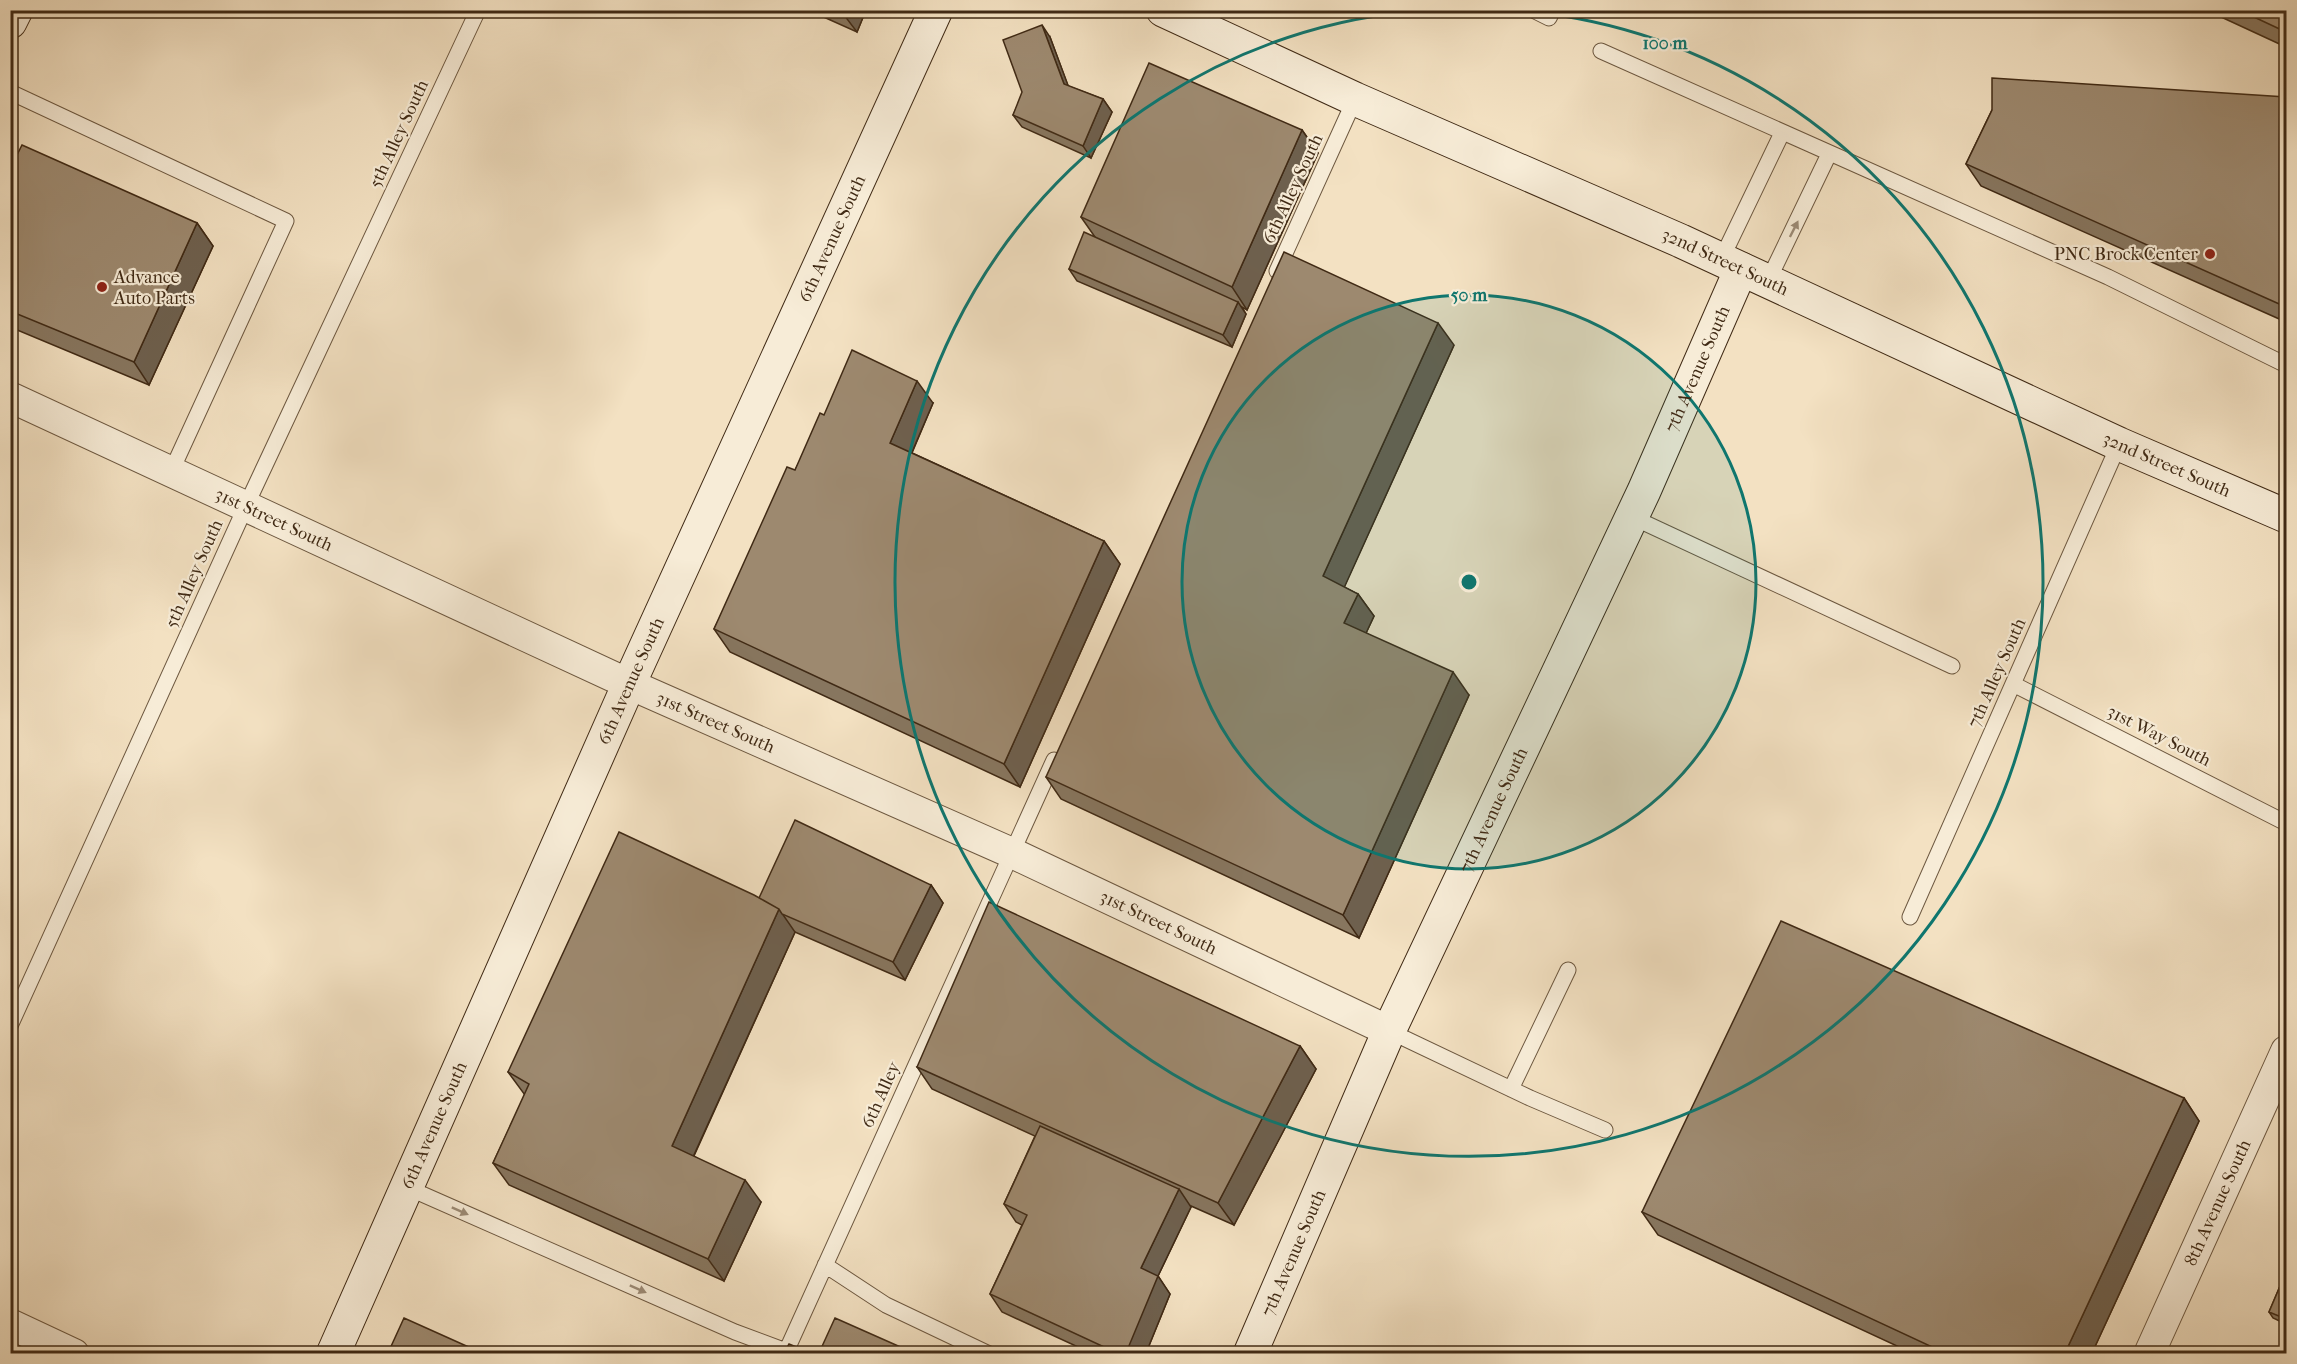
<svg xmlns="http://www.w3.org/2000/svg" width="2297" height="1364" viewBox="0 0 2297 1364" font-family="'IM FELL French Canon',serif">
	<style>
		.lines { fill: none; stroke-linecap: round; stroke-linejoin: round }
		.lane-casing { stroke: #6d5840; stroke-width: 17 }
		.street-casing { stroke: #6d5840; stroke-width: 32 }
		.secondary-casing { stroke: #402a15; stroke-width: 35 }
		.lane { stroke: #f7ecd7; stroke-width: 15 }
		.street { stroke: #f7ecd7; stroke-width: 30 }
		.secondary { stroke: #f7ecd7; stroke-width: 33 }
		.wall { fill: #87765f; stroke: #402a15; stroke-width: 1.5 }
		.shaded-wall { fill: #6e604e; stroke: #402a15; stroke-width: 1.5 }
		.building { fill: #9d896f; stroke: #402a15; stroke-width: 1.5 }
		.oneway { fill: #9c8b76 }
		.ring { fill: none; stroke: #0f766e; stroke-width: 3 }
		.poi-dot { fill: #8f2418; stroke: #f7ecd7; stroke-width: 2 }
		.labels { text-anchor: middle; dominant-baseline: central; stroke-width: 4.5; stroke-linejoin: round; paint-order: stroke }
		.street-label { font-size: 18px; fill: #402a15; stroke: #f7ecd7 }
		.poi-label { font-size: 18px; fill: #402a15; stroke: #f7ecd7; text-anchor: end }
		.centre { fill: #0f766e; stroke: #f7ecd7; stroke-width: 3 }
		.ring-label { font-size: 18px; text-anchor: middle; font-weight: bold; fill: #0f766e; stroke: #f7ecd7; stroke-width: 4.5; stroke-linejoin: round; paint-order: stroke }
	</style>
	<rect width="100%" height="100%" fill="#f3e1c2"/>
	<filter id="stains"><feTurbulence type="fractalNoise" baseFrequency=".00333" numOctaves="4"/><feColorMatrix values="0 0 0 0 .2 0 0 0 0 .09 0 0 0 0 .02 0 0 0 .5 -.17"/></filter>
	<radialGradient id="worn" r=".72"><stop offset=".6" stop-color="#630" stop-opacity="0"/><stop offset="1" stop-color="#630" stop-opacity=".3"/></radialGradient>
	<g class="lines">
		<defs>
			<path id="lane" d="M1533 10 1549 18 1553 10
				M1601 51 2108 277 2286 365
				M10 92 286 221 171 472
				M1721 260 1782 133
				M1277 271 1355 99
				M1768 281 1829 154
				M1632 517 1952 666
				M2013 684 2286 823
				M1910 917 2119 444
				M10 1026 246 506 478 10
				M1389 1031 1530 1098 1605 1130
				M1511 1089 1568 970
				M406 1187 735 1332 786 1351
				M825 1265 886 1305 989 1354
				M785 1354 1054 760"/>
			<g id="street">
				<path id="s1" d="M10 397 629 684 1012 853 1389 1031"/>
				<path d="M10 1324 74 1354"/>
				<path id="s2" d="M2149 1354 2286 1051"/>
			</g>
			<g id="secondary">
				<path id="s3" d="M1163 10 1355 99 1681 241 2119 444 2286 516"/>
				<path d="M10 22 16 10"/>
				<path id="s4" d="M333 1354 629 684 936 10"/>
				<path id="s5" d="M1250 1354 1389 1031 1644 491 1741 269"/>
			</g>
		</defs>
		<!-- lane casing -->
		<use href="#lane" class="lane-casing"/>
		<!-- street casing -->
		<use href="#street" class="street-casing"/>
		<!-- secondary casing -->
		<use href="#secondary" class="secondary-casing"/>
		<!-- lane -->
		<use href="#lane" class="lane"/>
		<!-- street -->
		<use href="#street" class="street"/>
		<!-- secondary -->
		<use href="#secondary" class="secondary"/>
	</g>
	<!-- wall -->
	<path class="wall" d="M808 10H866L857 32Z
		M2206 10H2286V47Z
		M1050 37 1068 86 1103 99 1112 112 1091 158 1022 127 1013 115Z
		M2286 97V322L1981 186 1966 164 1992 110Z
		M1302 130 1318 153 1247 310 1242 307 1246 314 1232 347 1077 281 1069 269 1095 237 1081 217Z
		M10 169 197 223 213 246 149 385 10 327Z
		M1454 345 1344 587 1358 594 1374 616 1366 633 1469 695 1359 938 1061 799 1046 777Z
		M933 403 912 453 1104 541 1120 564 1020 787 730 652 714 629 795 470 824 415Z
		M931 885 943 903 905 980 795 932 694 1156 761 1202 724 1281 509 1185 493 1163 525 1095 508 1072 759 898Z
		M1300 1046 1316 1069 1234 1225 1191 1206V1207L1158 1276 1170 1294 1146 1353H1091L1002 1312 990 1294 1022 1225 1016 1222 1004 1204 1035 1136 932 1089 917 1067Z
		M2184 1098 2199 1121 2092 1353H1912L1658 1235 1642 1212Z
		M2286 1272V1324L2273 1318 2269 1312Z"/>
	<!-- shaded-wall -->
	<path class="shaded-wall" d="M846 10H866L857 32 844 15Z
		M1042 25 1050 37 1072 96 1064 84Z
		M1103 99 1112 112 1091 158 1083 146Z
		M1302 130 1318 153 1247 310 1232 287Z
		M197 223 213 246 149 385 134 362Z
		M1238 302 1246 314 1232 347 1223 335Z
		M1438 323 1454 345 1339 599 1323 576Z
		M917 381 933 403 906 466 890 443Z
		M1104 541 1120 564 1020 787 1004 764Z
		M1358 594 1374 616 1360 646 1344 623Z
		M1453 672 1469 695 1359 938 1343 915Z
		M931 885 943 903 905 980 893 962Z
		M779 909 795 932 688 1168 672 1146Z
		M1300 1046 1316 1069 1234 1225 1218 1203Z
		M2184 1098 2199 1121 2092 1353H2065Z
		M745 1180 761 1202 724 1281 708 1259Z
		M1179 1189 1191 1207 1158 1276 1170 1294 1146 1353H1126L1141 1268Z"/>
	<!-- building -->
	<path class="building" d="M834 10H846L844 15Z
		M2239 10H2286V32Z
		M1042 25 1064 84 1103 99 1083 146 1013 115 1022 92 1003 40Z
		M1149 63 1302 130 1232 287 1081 217Z
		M1992 78 2286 97V307L1966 164 1992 110Z
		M22 145 197 223 134 362 10 311V169Z
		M1084 232 1238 302 1223 335 1069 269Z
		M1284 252 1438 323 1323 576 1358 594 1344 623 1453 672 1343 915 1046 777Z
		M852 350 917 381 890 443 1104 541 1004 764 714 629 787 467 795 470 820 413 824 415Z
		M795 820 931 885 893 962 782 914 779 909 759 898Z
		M619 832 754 895 779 909 672 1146 745 1180 708 1259 493 1163 529 1084 508 1072Z
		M989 902 1300 1046 1218 1203 917 1067Z
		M1781 921 2184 1098 2065 1353H1945L1642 1212Z
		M1040 1126 1179 1189 1141 1268 1158 1276 1126 1353H1117L990 1294 1027 1215 1004 1204Z
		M2286 1272V1319L2269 1312Z
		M404 1318 482 1353H388Z
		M835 1318 914 1353H819Z
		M789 1344 811 1353H784Z
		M2286 1344V1353H2282Z"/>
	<!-- one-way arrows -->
	<defs><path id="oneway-solid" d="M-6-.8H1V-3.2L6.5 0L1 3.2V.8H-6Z" transform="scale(1.5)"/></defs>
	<g class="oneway">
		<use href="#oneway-solid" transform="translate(1794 229) rotate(-63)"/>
		<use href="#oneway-solid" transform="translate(460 1211) rotate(24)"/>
		<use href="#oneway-solid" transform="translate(638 1289) rotate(24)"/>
	</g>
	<!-- distance rings -->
	<circle cx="1469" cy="582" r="287" fill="#0f766e" fill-opacity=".12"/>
	<g class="ring">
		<circle cx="1469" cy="582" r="287"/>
		<path d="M1524 11A574 574 0 1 1 1414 11"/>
	</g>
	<!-- markers -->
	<g class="poi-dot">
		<circle cx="2210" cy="254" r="6"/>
		<circle cx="102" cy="287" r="6"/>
	</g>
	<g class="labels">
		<!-- street labels -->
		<g class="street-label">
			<text transform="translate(399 134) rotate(-65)">5th Alley South</text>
			<text transform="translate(1293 189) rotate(-65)">6th Alley South</text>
			<text stroke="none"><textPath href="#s4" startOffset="1222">6th Avenue South</textPath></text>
			<text stroke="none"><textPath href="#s3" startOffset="616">32nd Street South</textPath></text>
			<text stroke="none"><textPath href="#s5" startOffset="1082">7th Avenue South</textPath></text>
			<text stroke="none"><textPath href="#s3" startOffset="1102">32nd Street South</textPath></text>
			<text stroke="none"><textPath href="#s1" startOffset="291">31st Street South</textPath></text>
			<text transform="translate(194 574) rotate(-66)">5th Alley South</text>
			<text transform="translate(1997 673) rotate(-66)">7th Alley South</text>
			<text stroke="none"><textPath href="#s4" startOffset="736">6th Avenue South</textPath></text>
			<text stroke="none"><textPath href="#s1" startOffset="777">31st Street South</textPath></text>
			<text transform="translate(2159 736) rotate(27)">31st Way South</text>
			<text stroke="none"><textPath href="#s5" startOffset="596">7th Avenue South</textPath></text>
			<text stroke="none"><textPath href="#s1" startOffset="1263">31st Street South</textPath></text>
			<text transform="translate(881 1095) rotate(-66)">6th Alley</text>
			<text stroke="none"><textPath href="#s4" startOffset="250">6th Avenue South</textPath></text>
			<text stroke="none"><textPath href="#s2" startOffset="166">8th Avenue South</textPath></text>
			<text stroke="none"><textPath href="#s5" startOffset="110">7th Avenue South</textPath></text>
		</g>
		<!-- poi labels -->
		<g class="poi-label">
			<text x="2198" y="254">PNC Brock Center</text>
			<text x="114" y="277" text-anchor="start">Advance<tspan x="114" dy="21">Auto Parts</tspan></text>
		</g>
	</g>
	<circle cx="1469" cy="582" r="9" class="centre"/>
	<g class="ring-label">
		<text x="1665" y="49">100 m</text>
		<text x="1469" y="301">50 m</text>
	</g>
	<!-- margin -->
	<rect width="2297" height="1364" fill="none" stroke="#f3e1c2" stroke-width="36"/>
	<rect x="12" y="12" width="2273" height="1340" fill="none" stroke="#402a15" stroke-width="3"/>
	<rect x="18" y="18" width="2261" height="1328" fill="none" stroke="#402a15" stroke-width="1.5"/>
	<rect width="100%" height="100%" filter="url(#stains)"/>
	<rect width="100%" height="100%" fill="url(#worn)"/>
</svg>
